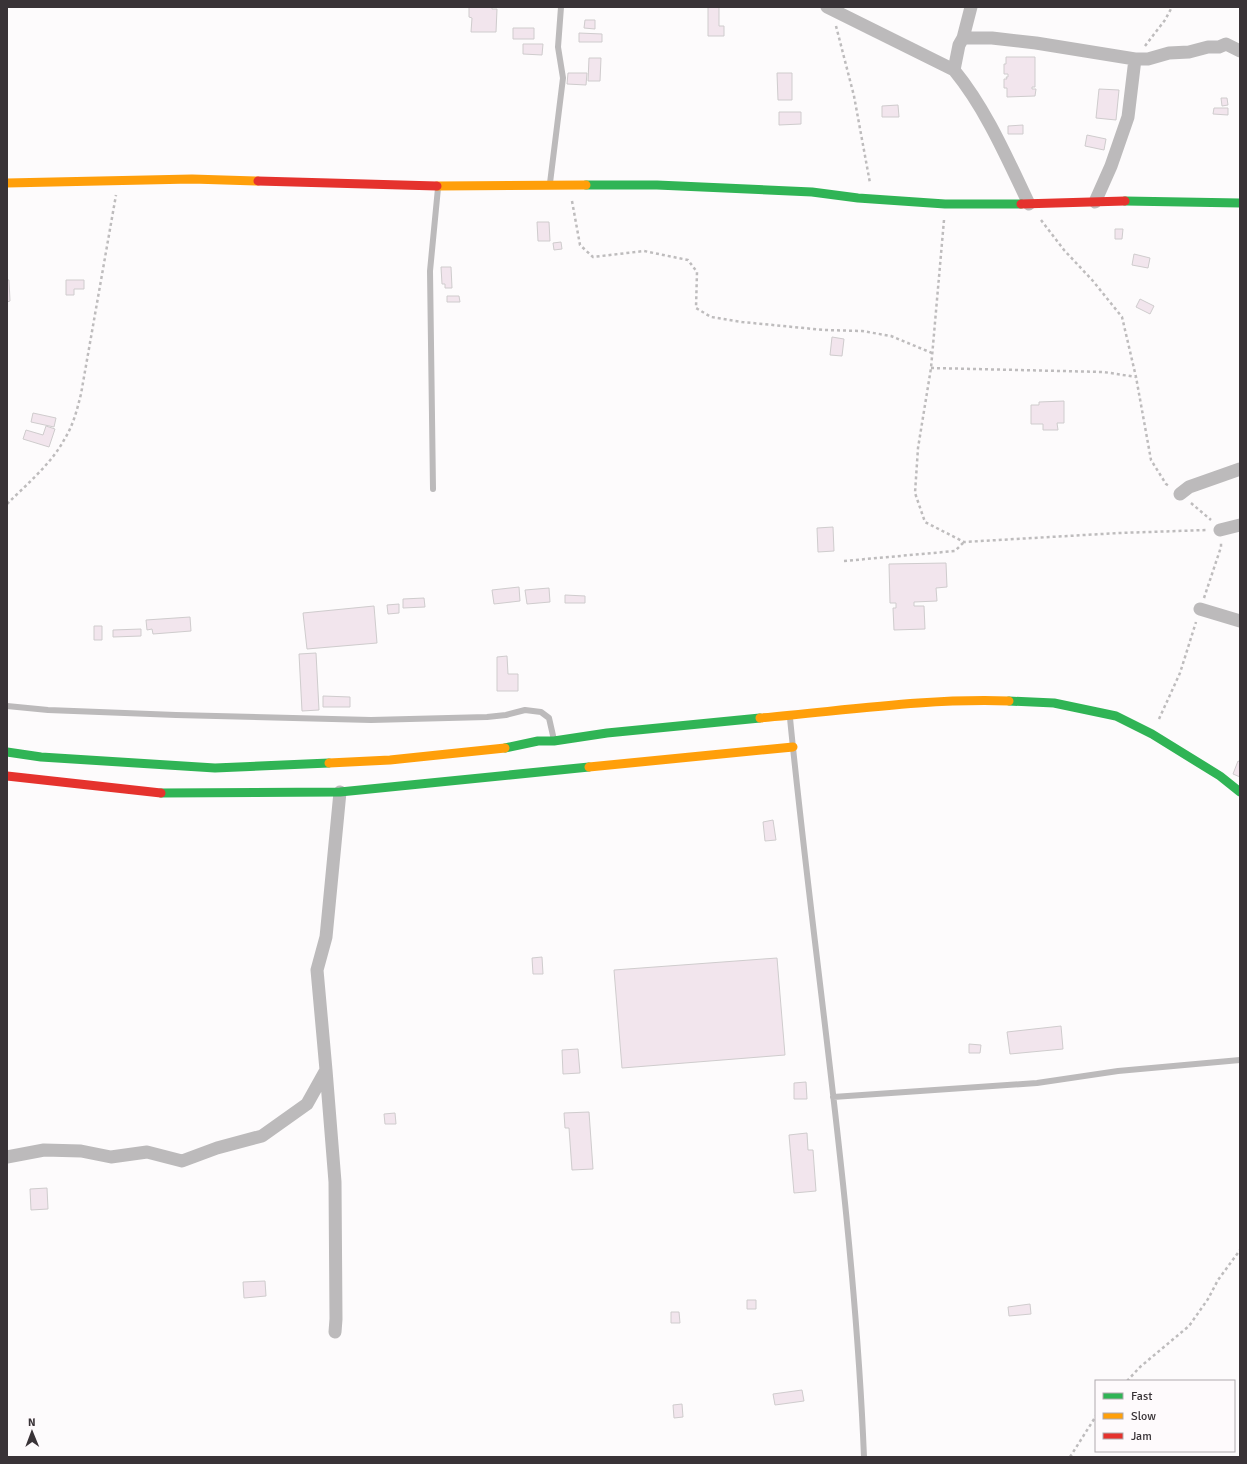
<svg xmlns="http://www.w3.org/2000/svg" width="1247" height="1464" viewBox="0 0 1247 1464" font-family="Signika,sans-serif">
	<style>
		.building { fill: #f2e5ed; stroke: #cfcccd }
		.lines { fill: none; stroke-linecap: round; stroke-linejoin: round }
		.path { stroke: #bebcbd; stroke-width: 2.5; stroke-dasharray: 3 3; stroke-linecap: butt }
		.lane { stroke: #bcbabb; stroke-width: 6 }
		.street { stroke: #bcbabb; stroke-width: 13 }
		.fast { stroke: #30b455; stroke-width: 9 }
		.slow { stroke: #ff9f0a; stroke-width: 9 }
		.jam { stroke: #e5322d; stroke-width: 9 }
	</style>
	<rect width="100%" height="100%" fill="#fdfbfc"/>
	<!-- building -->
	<path class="building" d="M469 7H492V9H497L496 32H471L472 18 469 17Z
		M708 7H719V26H724V36H708Z
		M585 20H595V29L584 28Z
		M513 28H534V39H513Z
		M579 33 602 34V42H579Z
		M523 44H543L542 55 523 54Z
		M1006 57H1035V87H1032V89H1036L1035 96 1007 97V88H1004V79H1007L1006 77H1008V74H1004V64H1006Z
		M589 58H601L600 81H588Z
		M568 73H587L586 85 567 84Z
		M777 73H792V100H778Z
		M1099 89 1119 90 1116 120 1096 118Z
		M1221 98H1227L1228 105 1222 106Z
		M898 105 899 117H882V106Z
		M1214 108H1228V115L1213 114Z
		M779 112H801V124L779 125Z
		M1023 125V134H1008V126Z
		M1087 135 1106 139 1104 150 1085 146Z
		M537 222H549L550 241H538Z
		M1115 229H1123L1122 239H1115Z
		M561 242 562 249 554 250 553 243Z
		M1134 254 1150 258 1148 268 1132 265Z
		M441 267H451L452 288H445V284H442Z
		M7 280H9L10 301 7 302Z
		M66 280H84V289H74V295H66Z
		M447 296H459L460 302H447Z
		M1140 299 1154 306 1150 314 1136 307Z
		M832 337 844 339 842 356 830 355Z
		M1064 401V423H1057L1058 430H1043V424H1031V405H1039V402Z
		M33 413 56 418 54 427 31 422Z
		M46 426 55 429 49 447 23 439 26 430 43 435Z
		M833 527 834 551 818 552 817 528Z
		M946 563 947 587 936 588 937 601 914 602V606H924L925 629 894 630 893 608H896V603H890L889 564Z
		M519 587 520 601 494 604 492 590Z
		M549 588 550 602 527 604 525 590Z
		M565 595 585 596V603H565Z
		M424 598 425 607 403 608V599Z
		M399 604V613L388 614 387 605Z
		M374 606 377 643 307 649 303 613Z
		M190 617 191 631 153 634 152 629 147 630 146 620Z
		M94 626H102V640H94Z
		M141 629V636L113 637V630Z
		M316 653 319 710 302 711 299 654Z
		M507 656 508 674H518V691H497V657Z
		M323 696 350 697V707H323Z
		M1238 761 1240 762V777L1233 774Z
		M773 820 776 840 765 841 763 822Z
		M542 957 543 974H533L532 958Z
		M777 958 785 1055 622 1068 614 970Z
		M1061 1026 1063 1049 1010 1054 1007 1032Z
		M969 1044 981 1045 980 1053H969Z
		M578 1049 580 1073 563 1074 562 1050Z
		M806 1082 807 1099H794V1083Z
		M589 1112 593 1169 572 1170 569 1128H565L564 1113Z
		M395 1113 396 1124H385L384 1114Z
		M807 1133 808 1150H813L816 1191 794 1193 789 1135Z
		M47 1188 48 1209 31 1210 30 1189Z
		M265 1281 266 1296 244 1298 243 1282Z
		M747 1300H756V1309H747Z
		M1030 1304 1031 1314 1009 1316 1008 1307Z
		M671 1312H679L680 1323H671Z
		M802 1390 804 1401 775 1405 773 1394Z
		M682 1404 683 1417 674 1418 673 1405Z"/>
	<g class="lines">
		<!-- path -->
		<path class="path" d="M836 26 854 96 870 183
			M1145 46 1165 20 1172 7
			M572 201 580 245 593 257 644 251 688 260 697 272 696 308 711 317 742 322 824 330 862 331 891 336 932 353
			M944 220 931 368 918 448 915 493 925 522 964 542 1119 533 1207 530
			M1041 220 1064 250 1093 281 1122 317 1136 377 1151 460 1166 484 1169 486
			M931 368 1104 372 1136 377
			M1191 503 1211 520
			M7 504C26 485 51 464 64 440 73 426 77 410 81 394L116 195
			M844 561 955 551 964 542
			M1204 598 1221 547V542
			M1159 719 1180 673 1196 622
			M1127 1381 1140 1367 1189 1326 1208 1299 1218 1280 1240 1250
			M1070 1457 1096 1416"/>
		<!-- lane -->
		<path class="lane" d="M550 183 563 78 558 47 561 7
			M433 489 430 271 438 188
			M7 706 48 710 176 715 371 720 487 717 506 715 525 710 541 712 549 718 554 740
			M790 718C814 964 854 1209 864 1457
			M833 1097 1037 1083 1118 1071 1240 1060"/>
		<!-- street -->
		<path class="street" d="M827 7 954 70C986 109 1007 158 1029 204
			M963 38H992L1036 43 1135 59H1148L1169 53 1189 52 1208 47H1219L1226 44 1240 51
			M954 70 959 45 963 38 971 7
			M1095 202 1111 166 1128 117 1135 59
			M1180 494 1189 487 1240 469
			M1220 530 1240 525
			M1200 609 1240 621
			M326 1070 335 1182 336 1319 335 1332
			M7 1157 44 1150 81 1151 111 1157 147 1152 182 1161 217 1148 262 1136 307 1104 326 1070 317 970 326 937 340 792"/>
		<!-- fast -->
		<path class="fast" d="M586 185H657L812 192 858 198 945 204H1021
			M1125 201 1240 203
			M1009 701 1054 703 1116 716 1152 734 1220 776 1240 792
			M505 748 538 741H554L607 733 760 718
			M7 752 41 757 215 768 329 763
			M161 793 340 792 589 767"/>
		<!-- slow -->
		<path class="slow" d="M7 183 192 179 258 181
			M437 186 586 185
			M760 718C843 711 926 698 1009 701
			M329 763 390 760 505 748
			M589 767 793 747"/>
		<!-- jam -->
		<path class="jam" d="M258 181 437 186
			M1021 204 1125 201
			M7 776 161 793"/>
	</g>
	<!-- border -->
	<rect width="1247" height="1464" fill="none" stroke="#393337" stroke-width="16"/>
	<!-- legend -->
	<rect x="1095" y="1380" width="140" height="72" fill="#fefafc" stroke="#afaaad"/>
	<rect x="1103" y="1393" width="20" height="6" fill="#30b455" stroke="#afaaad"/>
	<text x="1131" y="1400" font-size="12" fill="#393337">Fast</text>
	<rect x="1103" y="1413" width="20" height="6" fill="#ff9f0a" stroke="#afaaad"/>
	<text x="1131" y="1420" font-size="12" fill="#393337">Slow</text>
	<rect x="1103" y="1433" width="20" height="6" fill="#e5322d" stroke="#afaaad"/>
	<text x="1131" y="1440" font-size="12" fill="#393337">Jam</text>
	<!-- north arrow -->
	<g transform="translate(32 1432) rotate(359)" stroke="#fefafc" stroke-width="3" paint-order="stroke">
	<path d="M0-3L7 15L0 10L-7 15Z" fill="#393337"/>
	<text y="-6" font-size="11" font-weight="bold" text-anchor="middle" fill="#393337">N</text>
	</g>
</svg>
